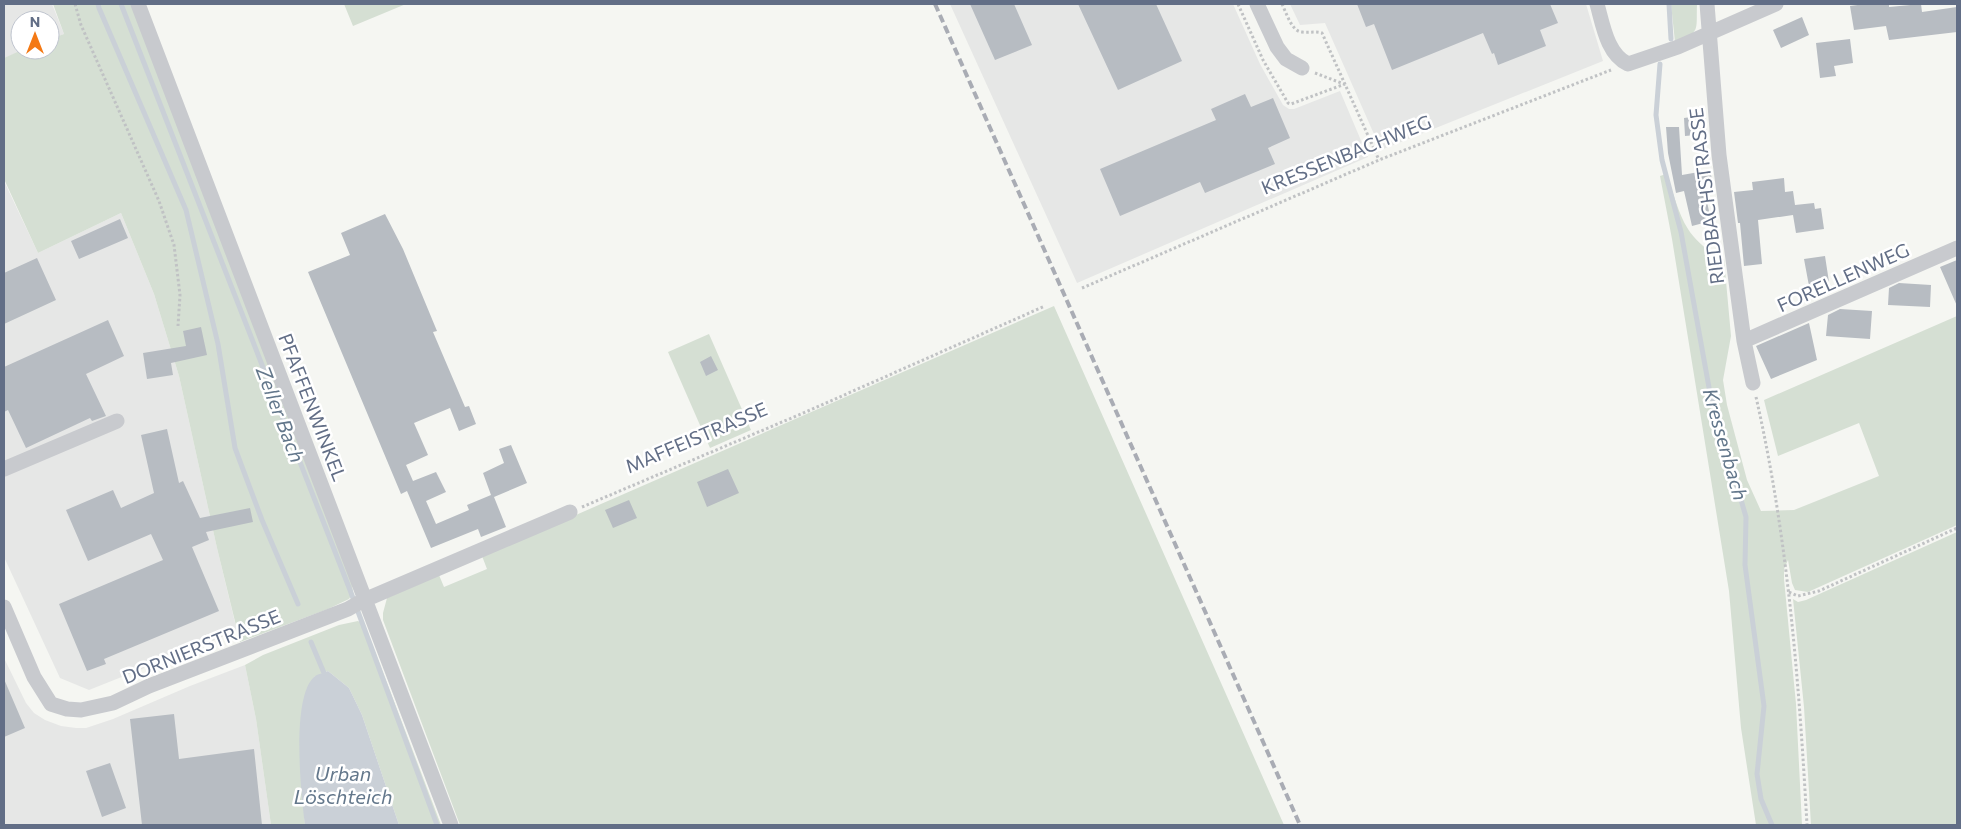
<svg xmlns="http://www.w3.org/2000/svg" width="1961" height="829" viewBox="0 0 1961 829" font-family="Commissioner,sans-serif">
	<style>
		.built { fill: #e6e7e6 }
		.green { fill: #d5dfd3 }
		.water { fill: #cad0d7 }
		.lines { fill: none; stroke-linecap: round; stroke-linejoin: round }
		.stream { stroke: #cad0d7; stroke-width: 5 }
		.building { fill: #b7bcc2 }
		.path { stroke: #c0c2c4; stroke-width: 3; stroke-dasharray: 2.5 2.5; stroke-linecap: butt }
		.street { stroke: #c8cace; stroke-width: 15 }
		.rail { stroke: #a9acb4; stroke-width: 4; stroke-dasharray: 8 4; stroke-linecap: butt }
		.labels { text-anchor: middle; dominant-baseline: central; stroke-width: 5; stroke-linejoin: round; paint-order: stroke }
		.street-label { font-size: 19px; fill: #626e86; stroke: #fff }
		.water-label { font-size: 20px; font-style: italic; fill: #63778b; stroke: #fff }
	</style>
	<rect width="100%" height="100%" fill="#f5f6f2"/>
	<!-- built -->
	<path class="built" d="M4 4H52L64 34 50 40V20H20V50H25L4 58Z
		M950 4H1233L1260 64 1283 105 1289 109H1294L1340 91 1368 157 1077 283Z
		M1290 4H1586L1603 61 1381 150 1325 23 1300 25Z
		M4 181 38 253 121 213 154 294 179 376 217 548 237 631 89 690 60 678 4 557Z
		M4 658 26 703 34 713 45 720 61 726 76 728H86L113 719 190 686 245 665 256 719 271 825H4Z"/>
	<!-- green -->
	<path class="green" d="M53 4H134L352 584 353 593 349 599 328 609 240 642 217 548 179 376 154 294 121 213 38 253 4 179V58L22 50H50V39L64 34Z
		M344 4H406L353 26Z
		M1671 4H1697C1696 31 1701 32 1675 42Z
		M1666 174C1673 190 1678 214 1688 229 1695 241 1708 249 1718 260L1724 259 1731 336 1723 380 1727 405 1747 480 1761 511 1794 510 1879 476 1859 423 1778 456 1764 400 1957 316V525L1808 592 1795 590 1792 583 1788 560 1784 569V579L1796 704 1802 825H1756L1741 728 1729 591 1672 239 1660 176Z
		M1054 306 1284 825H460L383 620V613L387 598 439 575 444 587 487 569 482 556Z
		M709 334 751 430 710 448 668 352Z
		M1957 532V825H1811L1804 707 1793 599 1798 602 1806 600Z
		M358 621 365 625 441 825H399L362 715 349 688 328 671 314 677 301 766 305 825H271L256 719 245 665 263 655 339 625Z"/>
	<!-- water -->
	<path class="water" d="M328 671 349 688 362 715 399 825H305C301 795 291 698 314 677 317 674 324 673 328 671Z"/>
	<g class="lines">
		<!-- stream -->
		<path class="stream" d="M98 4 99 8 186 210 218 344 235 448 262 520 298 604
			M121 4 350 590 437 825
			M1669 4 1671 39
			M1660 64 1656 115 1662 160 1681 232 1710 393 1746 517 1745 565 1764 706 1757 774 1761 799 1772 825
			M311 642 324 673"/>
	</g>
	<!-- building -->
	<path class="building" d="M970 4H1014L1032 45 995 60Z
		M1078 4H1156L1182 61 1118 90Z
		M1357 4H1550L1558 23 1540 30 1546 46 1498 65 1494 53 1492 54 1483 33 1392 70 1374 24 1366 27Z
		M1865 4H1889V7L1921 4 1922 12 1957 7V32L1889 40 1886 26 1854 30 1850 6Z
		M1802 17 1809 35 1781 48 1773 30Z
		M1850 39 1853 63 1834 66 1836 76 1820 78 1816 43Z
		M1245 94 1251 107 1273 98 1290 138 1268 148 1275 164 1205 193 1200 182 1120 216 1100 169 1216 120 1211 109Z
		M1705 115 1707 134 1685 136 1684 118Z
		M1666 127H1679L1682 175 1710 170 1713 185 1704 187 1711 221 1692 226 1684 191 1676 193 1668 153Z
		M1784 178 1785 192 1793 191 1795 205 1814 203 1815 209 1821 208 1824 229 1796 233 1793 215 1758 220 1762 264 1744 266 1740 223H1738L1734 192 1753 190 1752 182Z
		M385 214 403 249 437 331 433 332 465 407 469 406 476 424 459 431 450 408 414 423 428 455 406 465 413 481 436 472 446 492 426 501 436 524 469 510 467 505 491 495 483 473 504 463 499 449 511 445 527 483 494 497 506 527 481 537 478 529 431 548 407 491 401 494 308 272 350 255 341 233Z
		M120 219 128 238 79 259 71 241Z
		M1825 256 1829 282 1809 286 1804 259Z
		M37 258 56 300 4 324V273Z
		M1957 260V306L1940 267Z
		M1899 283 1931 285 1930 307 1888 305 1889 288Z
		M1840 309 1872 311 1870 339 1826 336 1828 315Z
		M108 320 124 356 86 374 106 416 92 421 90 418 26 448 8 410 4 412V367Z
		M1809 323 1817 360 1771 379 1756 346Z
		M201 327 207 355 171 363 173 375 147 379 143 353 186 346 183 331Z
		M711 356 718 370 706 376 700 362Z
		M167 429 179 483 183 481 200 518 250 508 253 522 206 532 209 540 192 547 219 611 104 659 106 664 87 671 59 604 163 560 151 534 88 561 66 510 113 490 121 508 154 493 141 435Z
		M728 469 739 493 707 507 697 482Z
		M629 500 637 518 613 528 605 510Z
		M4 679 25 728 4 737Z
		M174 714 179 759 254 749 262 825H142L130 719Z
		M110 763 126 808 102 817 86 771Z"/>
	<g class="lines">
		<!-- path -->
		<path class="path" d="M75 4 81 25 159 201 174 245 180 295 178 326
			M1238 4 1263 60 1288 103 1291 104 1345 84
			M1282 4C1286 12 1292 32 1302 32 1309 33 1315 31 1322 33L1379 160
			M1315 73 1344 84
			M1082 288 1379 160 1611 70
			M1756 397C1788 538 1799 681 1807 825
			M582 507 808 411 1045 306
			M1789 592 1798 596 1819 591 1957 528"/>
		<!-- street -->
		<path class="street" d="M138 4 451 825
			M1257 4 1277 47 1286 59 1302 68
			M1597 4C1603 25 1607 54 1628 64L1678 47 1776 4
			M1707 4 1719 155 1744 341 1753 383
			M1744 341 1957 248
			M4 469 117 421
			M4 607 34 677 51 704 67 709 81 710 113 703 149 686 348 609 362 601 570 512"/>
		<!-- rail -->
		<path class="rail" d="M935 4 1300 825"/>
	</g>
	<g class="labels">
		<!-- street labels -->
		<g class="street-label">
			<text transform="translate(1346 154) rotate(-22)">KRESSENBACHWEG</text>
			<text transform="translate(1706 196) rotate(-97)">RIEDBACHSTRASSE</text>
			<text transform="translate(1843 277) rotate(-24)">FORELLENWEG</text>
			<text transform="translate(313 407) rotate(69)">PFAFFENWINKEL</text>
			<text transform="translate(696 437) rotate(-23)">MAFFEISTRASSE</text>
			<text transform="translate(201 646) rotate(-22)">DORNIERSTRASSE</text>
		</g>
		<!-- water labels -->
		<g class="water-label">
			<text transform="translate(281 414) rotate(69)">Zeller Bach</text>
			<text transform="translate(1726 444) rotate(74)">Kressenbach</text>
			<text x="343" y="773">Urban<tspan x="343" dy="23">Löschteich</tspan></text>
		</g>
	</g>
	<!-- border -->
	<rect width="1961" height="829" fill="none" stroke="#626e86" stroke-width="10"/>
	<!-- north arrow -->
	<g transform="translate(35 35)"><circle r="24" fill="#ffffff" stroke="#c0c5cf"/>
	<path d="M0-4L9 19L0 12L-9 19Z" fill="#f47914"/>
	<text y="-8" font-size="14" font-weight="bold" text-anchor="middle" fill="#626e86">N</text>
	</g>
</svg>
